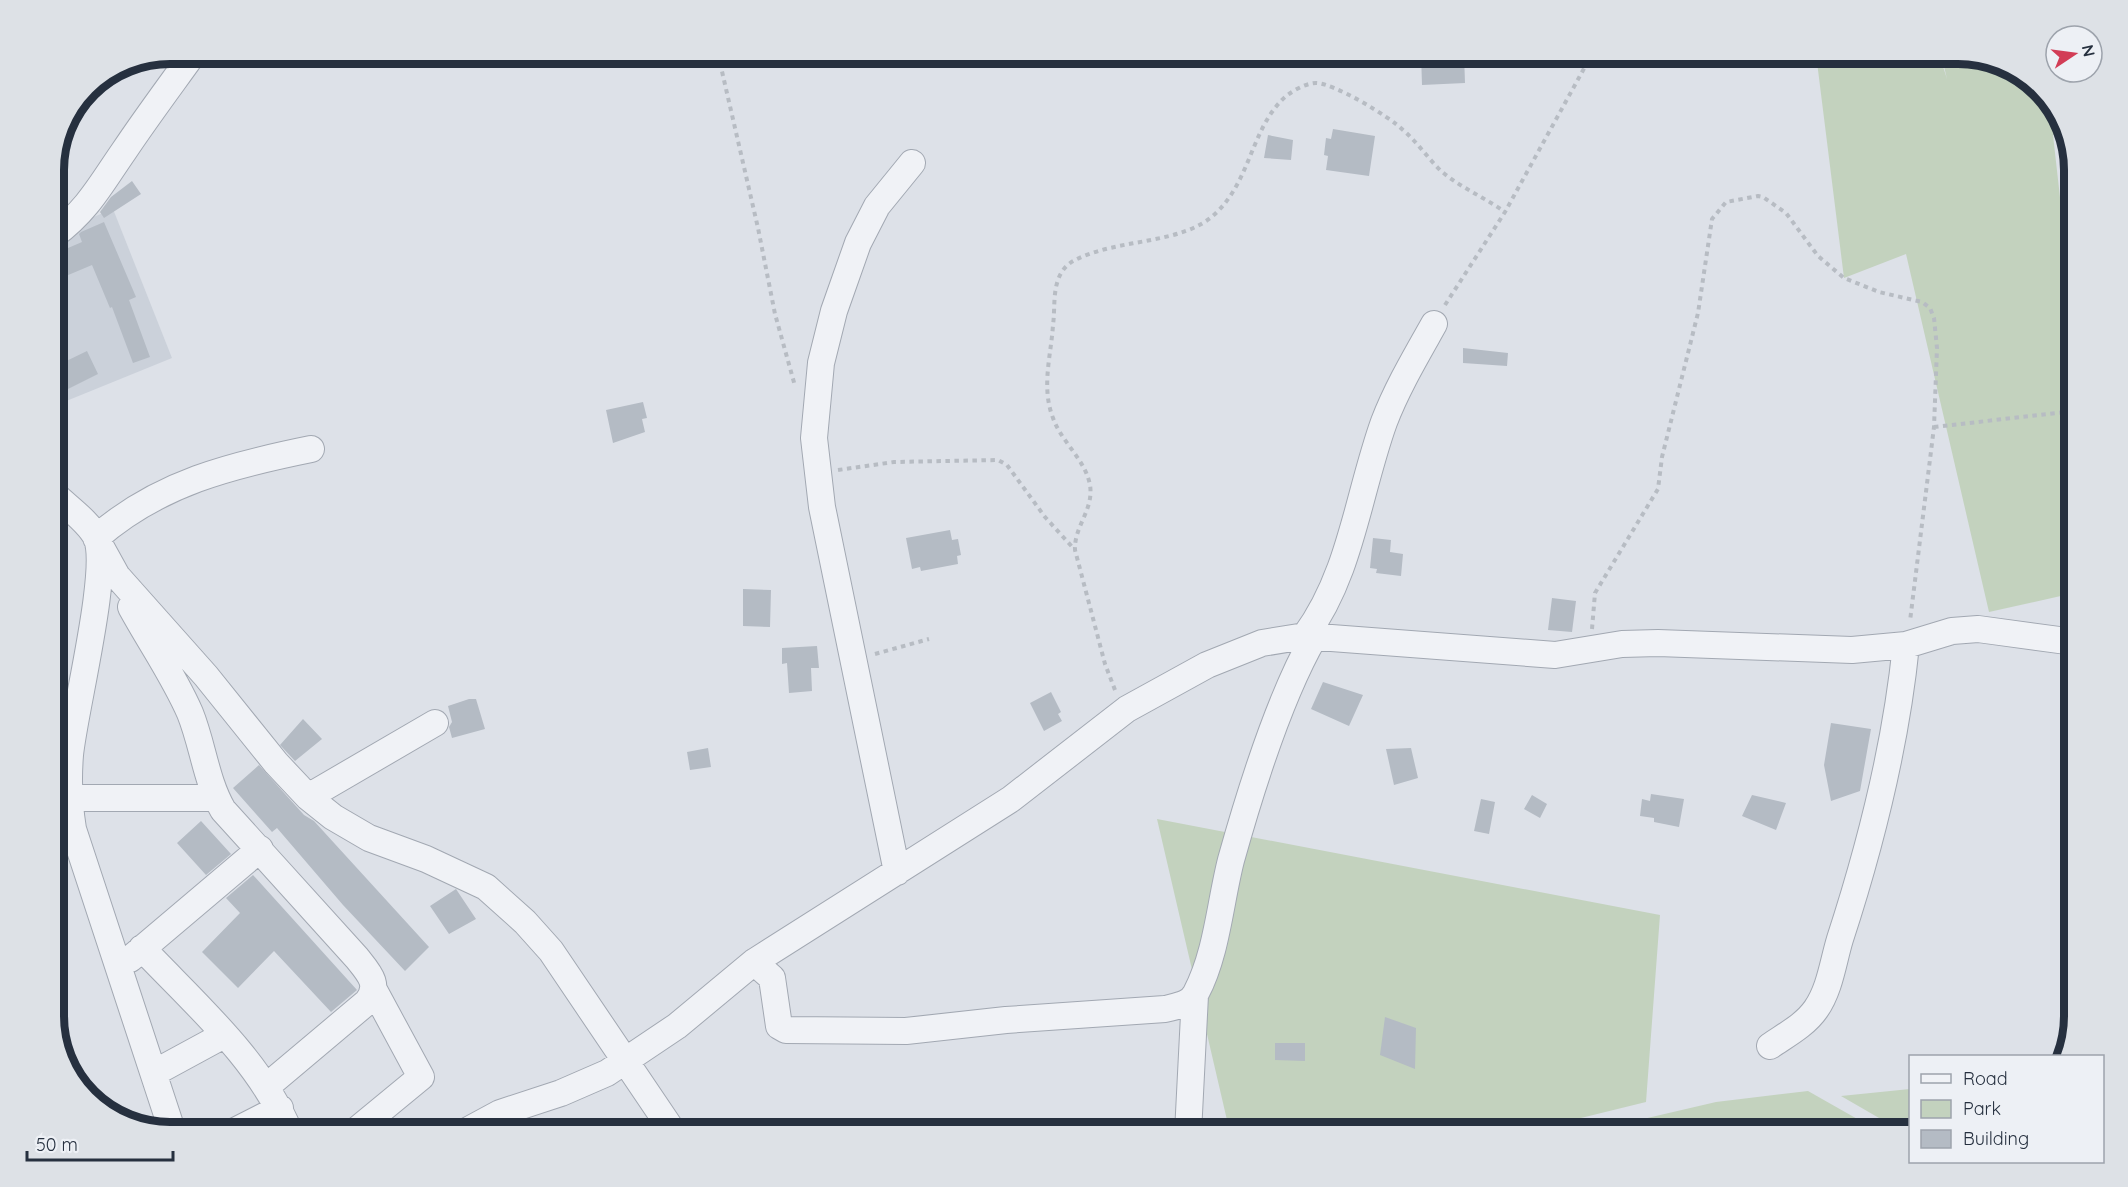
<svg xmlns="http://www.w3.org/2000/svg" width="2128" height="1187" viewBox="0 0 2128 1187" font-family="Quicksand,sans-serif">
	<style>
		.built { fill: #cbd1da }
		.green { fill: #c3d2be }
		.building { fill: #b4bbc4 }
		.lines { fill: none; stroke-linecap: round; stroke-linejoin: round }
		.minor-casing { stroke: #a2a8b2; stroke-width: 28 }
		.path { stroke: #b7bcc3; stroke-width: 4; stroke-dasharray: 4.5 4.5; stroke-linecap: butt }
		.minor { stroke: #f0f2f6; stroke-width: 26 }
		.rim { fill: none; stroke: #26303f; stroke-width: 8 }
	</style>
	<rect width="100%" height="100%" fill="#dde1e8"/>
	<!-- built -->
	<path class="built" d="M113 209 172 358 54 406V233Z"/>
	<!-- green -->
	<path class="green" d="M1816 54H1939L1947 79 1941 54H1958L2016 69 2055 106 2064 135H2053L2074 322V593L1989 612 1906 254 1844 278Z
		M1157 819 1660 915 1646 1102 1520 1133H1230Z
		M1910 1089V1133H1905L1841 1096Z
		M1808 1091 1882 1133H1583L1716 1102Z"/>
	<!-- building -->
	<path class="building" d="M1421 54H1464L1465 83 1422 85Z
		M1333 129 1375 136 1369 176 1326 170 1328 156 1324 155 1326 138 1331 139Z
		M1268 135 1293 140 1291 160 1264 158Z
		M132 181 141 194 104 218 100 212 111 197Z
		M104 222 136 297 129 300 150 357 133 363 112 307 110 308 92 265 54 281V254L82 242 79 234 81 232Z
		M1463 348 1508 353 1507 366 1463 363Z
		M87 351 98 374 54 396V367Z
		M643 402 647 418 642 419 645 432 613 443 606 410Z
		M950 530 952 540 958 539 961 555 957 556 958 564 921 571 920 567 912 569 906 538Z
		M1373 538 1391 540 1390 552 1403 554 1401 576 1376 573 1377 569 1370 568Z
		M743 589 771 590 770 627 743 626Z
		M1552 598 1576 601 1572 632 1548 630Z
		M817 646 819 668H811L812 691 789 693 787 663 782 664V648Z
		M1323 682 1363 695 1349 726 1311 709Z
		M1051 692 1061 712 1058 714 1062 721 1044 731 1030 703Z
		M469 699H476L485 729 452 738 449 727 452 722 448 706Z
		M303 719 322 739 295 761 280 745Z
		M1831 723 1871 729 1860 791 1831 801 1824 765Z
		M708 748 711 767 690 770 687 752Z
		M1411 748 1418 778 1394 785 1386 749Z
		M259 765 304 815 314 821 429 947 405 971 343 905 277 828 272 832 233 788Z
		M1651 794 1684 799 1679 827 1654 822V818L1640 816 1642 799 1650 801Z
		M1532 795 1547 804 1540 818 1524 809Z
		M1752 795 1786 803 1776 830 1742 816Z
		M1481 799 1495 802 1489 834 1474 831Z
		M201 821 231 854 206 875 177 843Z
		M253 875 357 990 331 1012 274 951 238 988 202 952 240 913 226 898Z
		M456 889 476 919 449 934 430 906Z
		M1385 1017 1416 1028 1415 1069 1380 1055Z
		M1275 1043H1305V1061L1275 1060Z"/>
	<g class="lines">
		<defs>
			<path id="minor" d="M54 235C88 210 101 184 124 151 146 118 170 86 193 54
				M311 449C232 465 158 483 96 538L117 576 206 676 276 763 308 797 333 817 369 838 426 859 486 887 525 922 551 951 674 1133
				M54 494C67 507 88 521 96 537 111 568 74 712 70 755 68 780 69 805 73 829L173 1133
				M131 607C150 642 174 676 190 713 203 745 206 781 223 810L357 958C369 973 381 985 367 1002L266 1087
				M1305 636C1351 574 1358 494 1384 422 1397 388 1416 356 1434 324
				M308 797 435 723
				M69 798H215
				M897 872 822 507 814 438 821 363 834 311 858 243 877 206 912 163
				M142 948C196 1005 260 1060 290 1133
				M130 959 260 849
				M754 962 772 978 779 1026 786 1030 906 1031 1006 1020 1165 1009C1176 1006 1190 1005 1196 993 1217 953 1220 903 1231 860 1250 792 1279 698 1314 637
				M1770 1046C1786 1035 1805 1025 1816 1009 1830 989 1833 962 1840 939 1871 844 1896 745 1906 645
				M154 1073 224 1035
				M231 1133 280 1108
				M353 1133 421 1077 374 990
				M463 1133 500 1113 561 1093 607 1073 677 1026 754 962 1011 799 1127 709 1207 665 1262 643 1305 636 1555 655 1622 644 1658 643 1852 650 1906 645 1952 631 1978 629 2074 642
				M1188 1133 1195 995"/>
		</defs>
		<!-- minor casing -->
		<use href="#minor" class="minor-casing"/>
		<!-- path -->
		<path class="path" d="M718 54 758 228 775 314 795 386
			M1445 305 1505 212 1592 54
			M1934 427 2074 411
			M838 470 894 462 998 460 1007 465 1045 517 1075 550
			M1592 629 1595 593 1658 489 1662 457 1698 313 1712 219 1726 202 1758 196 1763 197 1786 213 1818 256 1844 278 1879 292 1922 302 1930 308 1934 318 1937 348 1934 427 1910 621
			M875 654 929 639
			M1115 690 1105 664 1075 550C1074 526 1094 510 1090 485 1085 459 1062 443 1053 418 1041 387 1051 356 1053 325 1055 310 1053 294 1058 280 1061 271 1067 264 1075 260 1118 238 1182 245 1215 214 1250 181 1251 132 1281 101 1288 93 1305 83 1316 83 1334 83 1390 117 1403 130 1417 142 1427 157 1440 170 1459 187 1484 197 1505 212"/>
		<!-- minor -->
		<use href="#minor" class="minor"/>
	</g>
	<!-- crop -->
	<path d="M0 0H2128V1187H0ZM170 64H1958A106 106 0 0 1 2064 170V1016A106 106 0 0 1 1958 1122H170A106 106 0 0 1 64 1016V170A106 106 0 0 1 170 64Z" fill="#dde1e6" fill-rule="evenodd"/>
	<path class="rim" d="M170 64H1958A106 106 0 0 1 2064 170V1016A106 106 0 0 1 1958 1122H170A106 106 0 0 1 64 1016V170A106 106 0 0 1 170 64Z"/>
	<!-- legend -->
	<rect x="1909" y="1055" width="195" height="108" fill="#edf0f5" stroke="#9da3ac" stroke-width="1.5"/>
	<rect x="1921" y="1074" width="30" height="9" fill="#f0f2f6" stroke="#9da3ac" stroke-width="1.5"/>
	<text x="1963" y="1085" font-size="18" fill="#26303f">Road</text>
	<rect x="1921" y="1100" width="30" height="18" fill="#c3d2be" stroke="#9da3ac" stroke-width="1.5"/>
	<text x="1963" y="1115" font-size="18" fill="#26303f">Park</text>
	<rect x="1921" y="1130" width="30" height="18" fill="#b4bbc4" stroke="#9da3ac" stroke-width="1.5"/>
	<text x="1963" y="1145" font-size="18" fill="#26303f">Building</text>
	<!-- north arrow -->
	<g transform="translate(2074 54) rotate(77)"><circle r="28" fill="#edf0f5" stroke="#9da3ac" stroke-width="1.5"/>
	<path d="M0-4.5L10 22L0 15L-10 22Z" fill="#d23d56"/>
	<text y="-9" font-size="16" font-weight="bold" text-anchor="middle" fill="#26303f">N</text>
	</g>
	<!-- scale -->
	<path d="M27 1151v9h146v-9" fill="none" stroke="#26303f" stroke-width="3"/>
	<text x="36" y="1151" font-size="18" fill="#26303f" stroke="#edf0f5" stroke-width="4.5" paint-order="stroke">50 m</text>
</svg>
